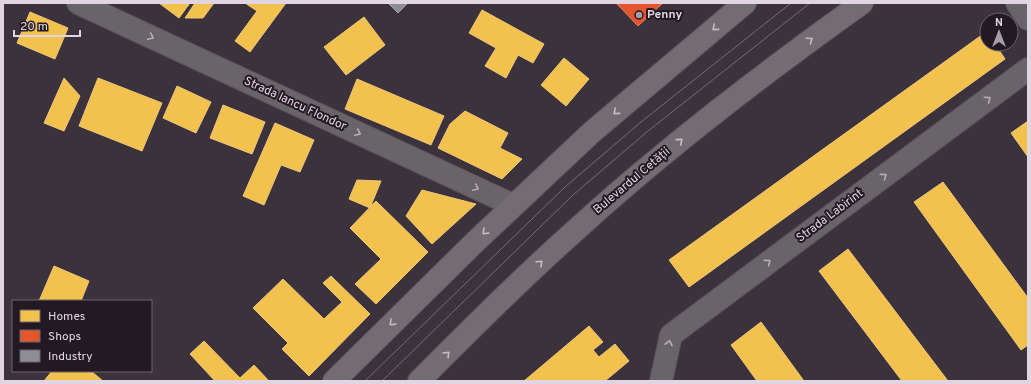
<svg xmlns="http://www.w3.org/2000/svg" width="1031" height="384" viewBox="0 0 1031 384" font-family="Overpass,sans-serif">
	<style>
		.homes { fill: #f2c14e; stroke: #edc77a }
		.shops { fill: #e4572e; stroke: #e37d64 }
		.industry { fill: #8d8d92; stroke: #a6a3aa }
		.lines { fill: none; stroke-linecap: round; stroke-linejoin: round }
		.minor-casing { stroke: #595059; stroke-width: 24 }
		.major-casing { stroke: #595059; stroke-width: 24 }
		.minor { stroke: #696469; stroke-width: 22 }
		.major { stroke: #736d73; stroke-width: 22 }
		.tram { stroke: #726d72; stroke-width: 1 }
		.oneway { stroke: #c6bbc6 }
		.oneway2 { stroke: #b8adb8 }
		.poi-dot { fill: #a89ca8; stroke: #221922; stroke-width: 1.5 }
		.labels { text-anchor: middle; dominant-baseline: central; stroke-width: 4; stroke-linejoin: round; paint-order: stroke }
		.poi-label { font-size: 12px; font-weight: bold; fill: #e2d5e2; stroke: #221922; text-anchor: start }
		.street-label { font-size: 12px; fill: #e2d5e2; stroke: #221922 }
	</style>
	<rect width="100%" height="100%" fill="#3c323c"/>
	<!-- homes -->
	<path class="homes" d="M159 3H190L179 18Z
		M195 3H214L203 18H185Z
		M245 3H286L250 52 235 41 257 11Z
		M482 10 544 44 533 63 518 55 506 78 485 66 496 48 469 33Z
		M30 12 68 28 55 59 17 43Z
		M364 17 385 45 346 75 324 47Z
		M986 32 987 44H995L1005 59 689 287 669 260Z
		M564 58 589 79 566 106 541 85Z
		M64 78 80 96 64 131 44 123Z
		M98 78 162 103 142 151 79 126Z
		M357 79 444 116 431 145 345 109Z
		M177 86 211 102 196 133 163 118Z
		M223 105 265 122 252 154 210 138Z
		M465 111 508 133 500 148 522 159 502 179 438 148 450 124Z
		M1028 121V157L1011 133Z
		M275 123 314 140 300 172 281 165 264 205 243 196Z
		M357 180 381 181 370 208 349 199Z
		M943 182 1028 298V345L1021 350 914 202Z
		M422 190 476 204 432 244 406 216Z
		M376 201 428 252 376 304 355 284 381 259 350 228Z
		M848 249 948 381H902L819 271Z
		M54 266 89 281 81 301H39Z
		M331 276 370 314 309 376 282 349 288 343 253 308 283 279 324 319 342 302 323 283Z
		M761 322 804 381H757L731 345Z
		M589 326 603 342 593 350 599 357 615 344 629 361 605 381H524Z
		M204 341 240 378 254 365 269 381H215L190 354Z
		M52 371H91L103 381H44Z"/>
	<!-- shops -->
	<path class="shops" d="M616 3H663L638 26Z"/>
	<!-- industry -->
	<path class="industry" d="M388 3H408L398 13Z"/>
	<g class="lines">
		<defs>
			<path id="minor" d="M78 3 513 205
				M1017 3 1028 19
				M661 381 671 335 1028 69"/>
			<path id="major" d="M334 381 475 242 592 132 745 3
				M419 381C471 329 523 277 578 228 668 146 764 73 862 3"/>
		</defs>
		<!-- minor casing -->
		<use href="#minor" class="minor-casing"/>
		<!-- major casing -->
		<use href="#major" class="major-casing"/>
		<!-- minor -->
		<use href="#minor" class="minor"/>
		<!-- major -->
		<use href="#major" class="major"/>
		<!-- tram -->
		<path class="tram" d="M365 381 565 187 641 122 791 3
			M382 381 573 195 648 131 810 3"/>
	</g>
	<!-- one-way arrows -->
	<defs><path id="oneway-chevron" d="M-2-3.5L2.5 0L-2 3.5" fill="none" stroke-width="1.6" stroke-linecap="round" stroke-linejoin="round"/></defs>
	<g class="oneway">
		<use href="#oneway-chevron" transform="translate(715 28) rotate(140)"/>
		<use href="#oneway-chevron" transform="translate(810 40) rotate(-35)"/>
		<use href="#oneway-chevron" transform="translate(616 112) rotate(140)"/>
		<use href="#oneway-chevron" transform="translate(680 141) rotate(-40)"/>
		<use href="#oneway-chevron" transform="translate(485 232) rotate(136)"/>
		<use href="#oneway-chevron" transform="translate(540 263) rotate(-43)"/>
		<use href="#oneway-chevron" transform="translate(392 323) rotate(136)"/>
		<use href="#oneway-chevron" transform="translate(447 354) rotate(-45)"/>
	</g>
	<g class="oneway2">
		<use href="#oneway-chevron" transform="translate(151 37) rotate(25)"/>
		<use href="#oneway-chevron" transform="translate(988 99) rotate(-37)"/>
		<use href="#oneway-chevron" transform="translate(358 133) rotate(25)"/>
		<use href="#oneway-chevron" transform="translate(884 176) rotate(-37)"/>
		<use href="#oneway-chevron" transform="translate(476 188) rotate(25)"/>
		<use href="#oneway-chevron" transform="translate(768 262) rotate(-37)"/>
		<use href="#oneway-chevron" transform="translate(669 343) rotate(-78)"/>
	</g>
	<!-- markers -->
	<circle class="poi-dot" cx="639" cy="15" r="4"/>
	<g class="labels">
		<!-- poi labels -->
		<g class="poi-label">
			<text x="647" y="15">Penny</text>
		</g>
		<!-- street labels -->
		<g class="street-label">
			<text transform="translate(295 104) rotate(25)">Strada Iancu Flondor</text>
			<text transform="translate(632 181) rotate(-40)">Bulevardul Cetății</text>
			<text transform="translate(830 216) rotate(-37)">Strada Labirint</text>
		</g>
	</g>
	<!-- border -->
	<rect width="1031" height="384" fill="none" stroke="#e2d5e2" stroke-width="8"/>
	<!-- legend -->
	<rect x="12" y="300" width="140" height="72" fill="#221922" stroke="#6f646f"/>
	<rect x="20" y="310" width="20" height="12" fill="#f2c14e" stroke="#6f646f"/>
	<text x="48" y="320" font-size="12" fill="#e2d5e2">Homes</text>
	<rect x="20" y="330" width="20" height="12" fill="#e4572e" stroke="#6f646f"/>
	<text x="48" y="340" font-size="12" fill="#e2d5e2">Shops</text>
	<rect x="20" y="350" width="20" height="12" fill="#8d8d92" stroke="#6f646f"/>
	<text x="48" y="360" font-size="12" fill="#e2d5e2">Industry</text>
	<!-- north arrow -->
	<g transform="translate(999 32)"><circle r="19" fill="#221922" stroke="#6f646f"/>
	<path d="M0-3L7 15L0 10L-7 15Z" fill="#a89ca8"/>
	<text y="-6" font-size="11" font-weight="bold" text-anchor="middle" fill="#e2d5e2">N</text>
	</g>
	<!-- scale -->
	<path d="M14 30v6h66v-6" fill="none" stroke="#e2d5e2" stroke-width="2"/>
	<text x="20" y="30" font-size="12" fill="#e2d5e2" stroke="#221922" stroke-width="3" paint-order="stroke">20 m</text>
</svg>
